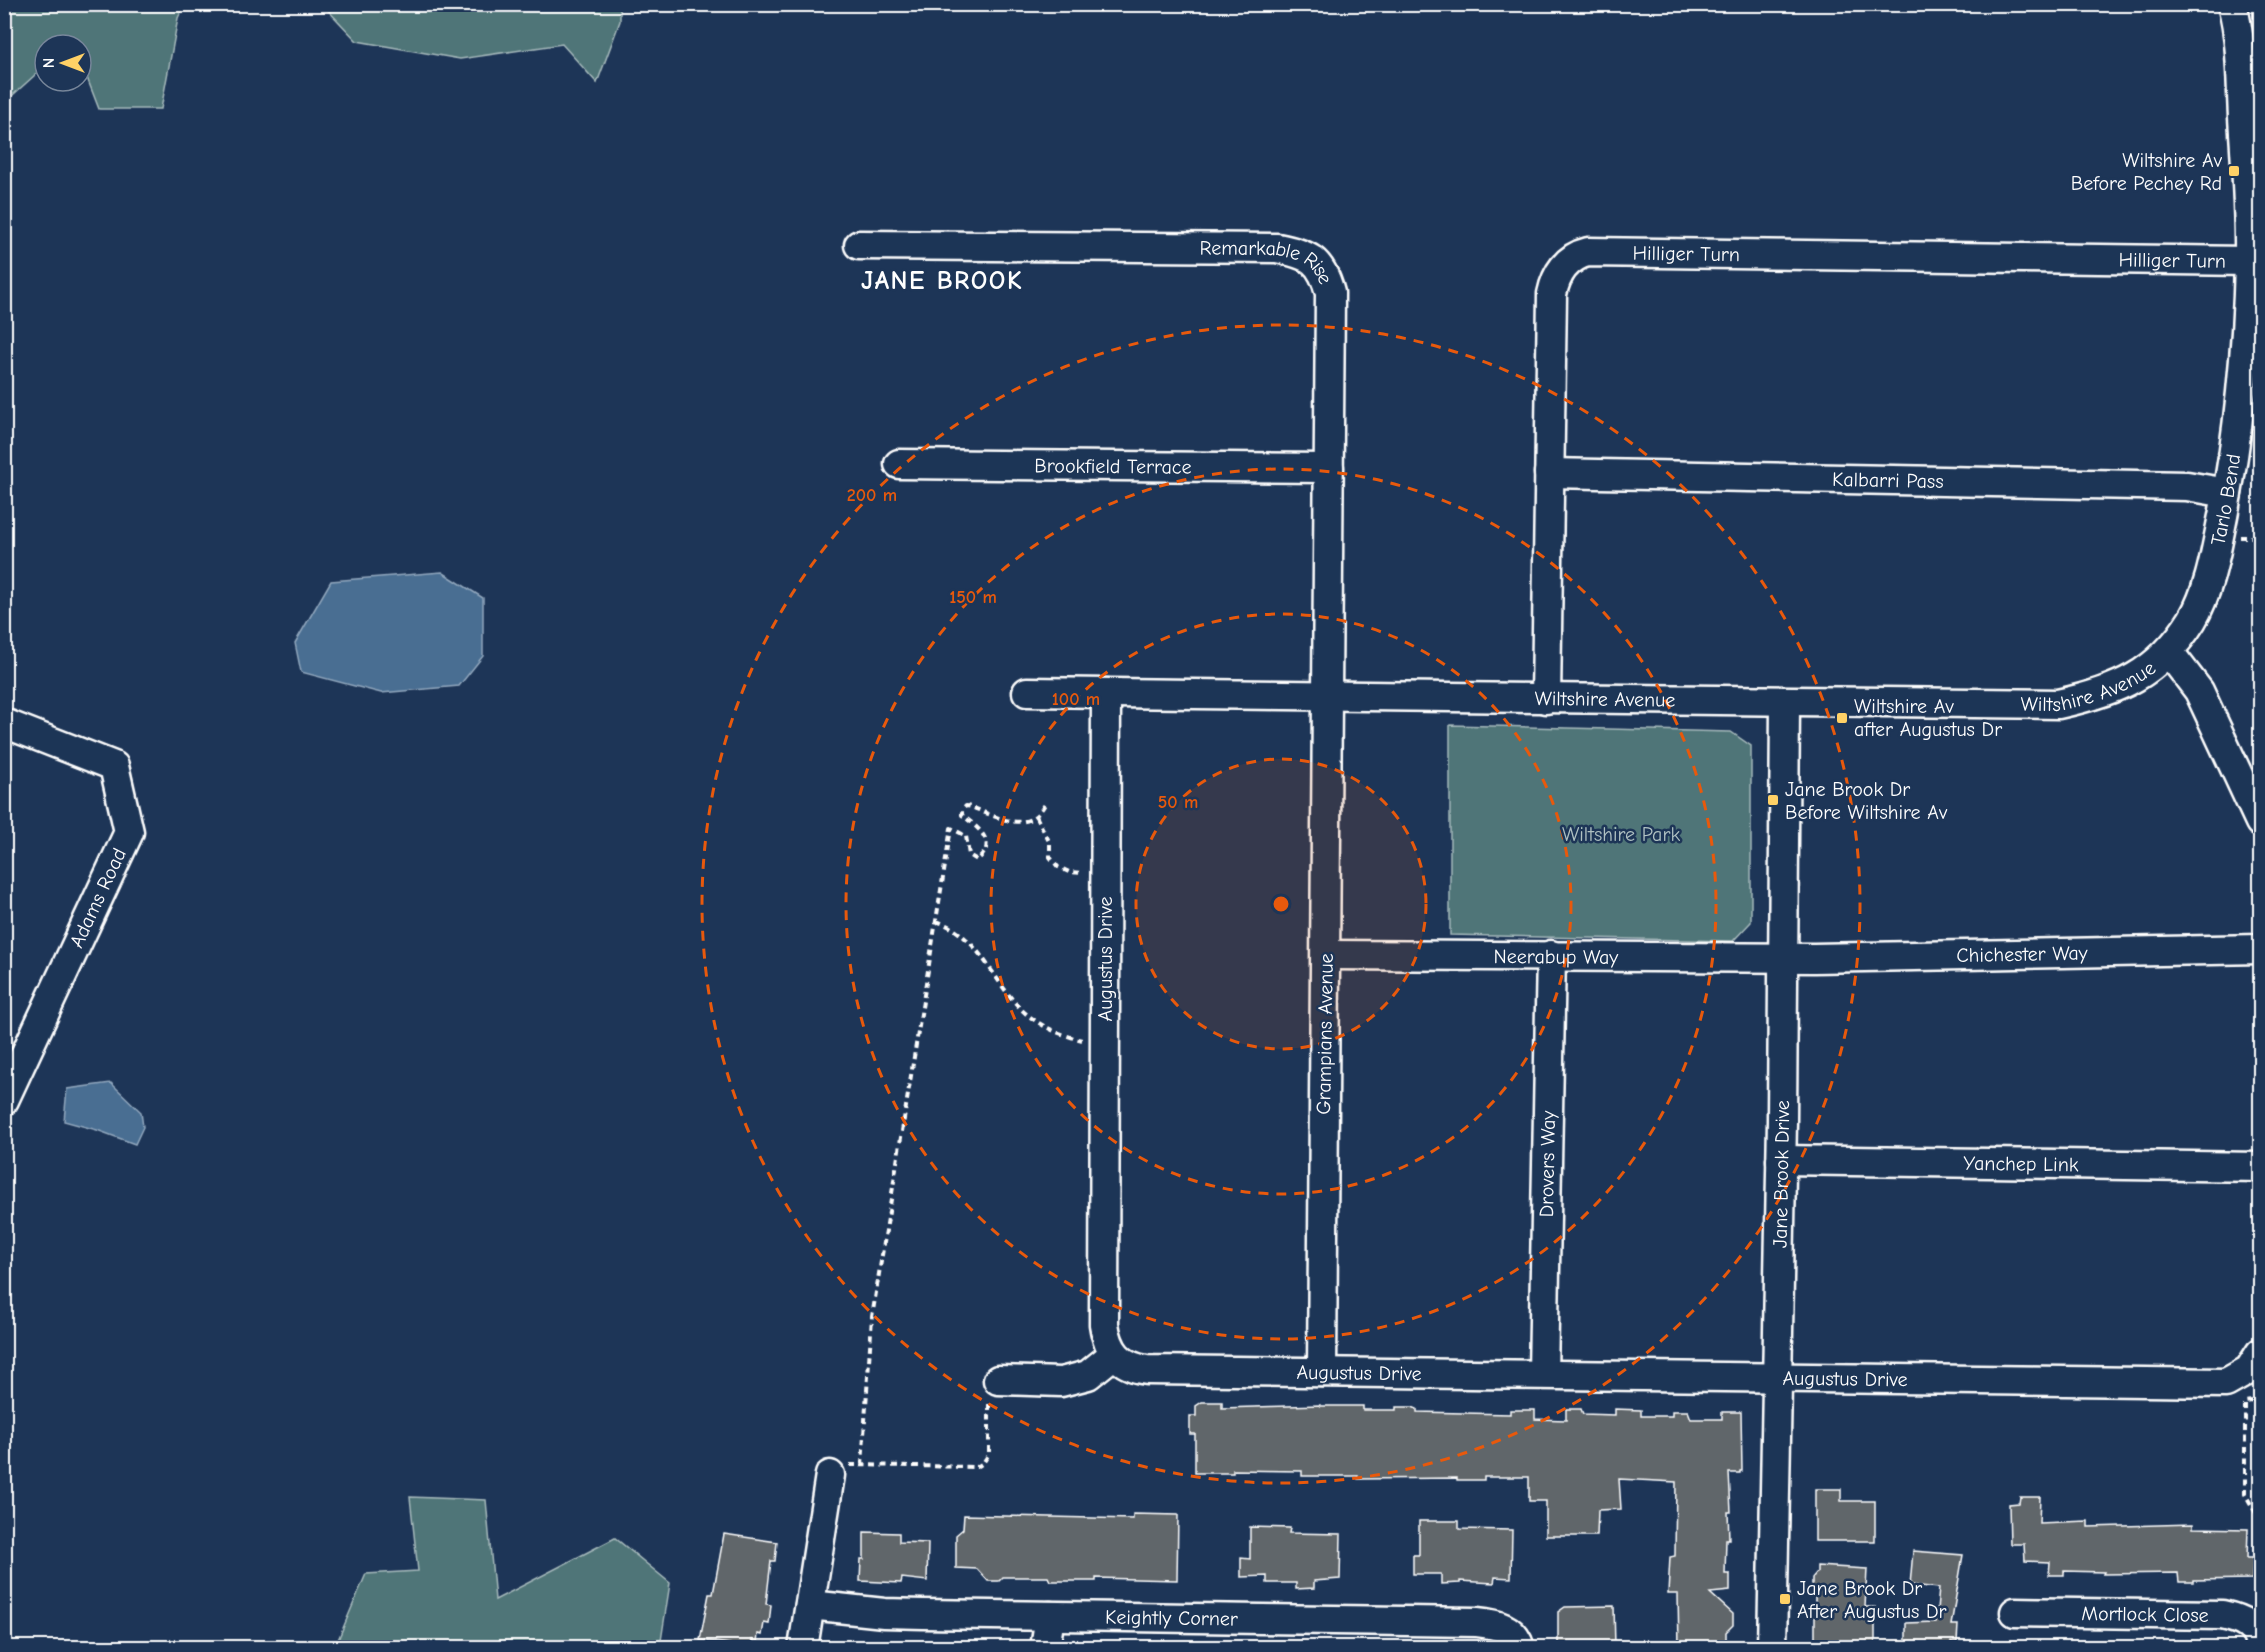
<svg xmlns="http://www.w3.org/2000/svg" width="2265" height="1652" viewBox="0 0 2265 1652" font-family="'Comic Neue',sans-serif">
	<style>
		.green { fill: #4f7578; stroke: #a7babc; stroke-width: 1.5 }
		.water { fill: #4a6e92; stroke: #92a8be; stroke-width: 1.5 }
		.building { fill: #60666b; stroke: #fff; stroke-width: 1.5 }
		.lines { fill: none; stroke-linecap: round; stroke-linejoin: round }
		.minor-casing { stroke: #fff; stroke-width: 33 }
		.path { stroke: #fff; stroke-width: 4; stroke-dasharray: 6 4.5; stroke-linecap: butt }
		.minor { stroke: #1d3557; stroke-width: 28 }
		.ring { fill: none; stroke: #e8590c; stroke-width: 3; stroke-dasharray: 10 8 }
		.poi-dot { fill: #ffd166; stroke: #1d3557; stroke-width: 2 }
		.labels { text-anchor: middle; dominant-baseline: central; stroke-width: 5; stroke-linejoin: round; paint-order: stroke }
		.poi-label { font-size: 20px; fill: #fff; stroke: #1d3557; text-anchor: start }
		.street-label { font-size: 20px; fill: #fff; stroke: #1d3557 }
		.park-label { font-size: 20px; fill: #b0c1c2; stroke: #1d3557 }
		.district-label { font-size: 26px; font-weight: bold; letter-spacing: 1.5px; fill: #fff; stroke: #1d3557 }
		.centre { fill: #e8590c; stroke: #1d3557; stroke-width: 3 }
		.ring-label { font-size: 18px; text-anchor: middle; font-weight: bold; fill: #e8590c; stroke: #1d3557; stroke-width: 5; stroke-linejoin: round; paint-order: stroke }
	</style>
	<rect width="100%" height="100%" fill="#1d3557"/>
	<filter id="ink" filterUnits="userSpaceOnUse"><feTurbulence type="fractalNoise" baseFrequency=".0167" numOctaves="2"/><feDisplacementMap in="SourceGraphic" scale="12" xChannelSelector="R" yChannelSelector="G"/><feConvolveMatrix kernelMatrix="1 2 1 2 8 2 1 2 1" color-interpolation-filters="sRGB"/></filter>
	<g filter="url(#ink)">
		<!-- green -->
		<path class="green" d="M5 4 184 5 178 18 161 109H99L81 62V45H74L73 42 69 45H45V66L5 102Z
			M323 5H620V21L597 83 562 44 460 59 357 41Z
			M1450 725 1731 732 1751 746V922L1733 941 1450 935Z
			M410 1497 486 1500 495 1600 615 1538 670 1583 660 1647H335L366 1574 418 1571Z"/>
		<!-- water -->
		<path class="water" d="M442 572 483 598V656L459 686 381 693 301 672 295 643 331 581Z
			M111 1083 141 1112 143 1127 135 1144 97 1130 64 1121 67 1089Z"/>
		<!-- building -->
		<path class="building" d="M1202 1402H1222V1408L1320 1405V1406H1363V1410H1396V1407H1412L1417 1409V1412L1510 1414V1410H1535V1419L1566 1420V1409H1581L1583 1414 1615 1415V1409L1641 1410V1416H1672V1411H1688L1691 1419H1722V1412H1741L1742 1471H1740V1473H1729L1731 1512H1728L1729 1539H1726L1725 1574H1730V1591L1710 1593 1733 1614V1625L1726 1632V1647L1679 1646 1678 1594H1668L1670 1557 1675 1556 1676 1482 1619 1479 1621 1509 1598 1510 1597 1536H1546V1501H1529V1477H1484V1480H1457V1478L1358 1479V1476H1302V1471L1233 1470V1473H1195V1434H1190V1416H1196V1406Z
			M1815 1489H1841V1501H1875V1541H1815Z
			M2020 1497H2040L2039 1523 2088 1521V1527L2193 1524V1528L2248 1529 2247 1558H2253L2252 1579 2193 1580V1582H2179L2178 1573 2103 1574 2104 1572 2064 1571V1575H2049L2050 1562 2025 1561 2024 1544H2010L2009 1504 2019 1503Z
			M1133 1514 1178 1515 1177 1580 1096 1578V1581H1050L1048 1577H1003L999 1581H988L977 1569 956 1568V1535L963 1529 964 1515 1133 1519Z
			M1419 1521H1459V1529L1512 1530 1511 1578 1495 1577 1494 1583 1460 1581V1583L1441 1584V1574H1413V1555H1419Z
			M1250 1527 1290 1528 1289 1533 1341 1534 1340 1579 1314 1581V1588L1296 1589V1583H1267V1576L1241 1577V1558L1250 1559Z
			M864 1532 899 1533V1542L928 1543 927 1581 902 1578 901 1583 860 1581 861 1559H864Z
			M724 1534 777 1542 775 1561H771L766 1604 771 1605 769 1624 764 1623 762 1635 758 1634 757 1642 752 1640 750 1647H730V1644L700 1640 709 1594H713Z
			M1913 1551 1963 1555 1951 1625H1958L1957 1642H1951V1647H1906V1623L1936 1622 1939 1588 1910 1585Z
			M1817 1566 1867 1569 1865 1607H1875V1647H1815V1593L1812 1588V1578L1817 1572Z
			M1614 1606 1615 1647H1558V1612L1565 1607Z"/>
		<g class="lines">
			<defs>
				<g id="minor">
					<path id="s1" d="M859 245 1277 248C1310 255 1321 259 1330 293L1322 1372"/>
					<path id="s2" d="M899 464 1329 468"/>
					<path id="s3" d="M1549 473 2187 486 2227 493"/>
					<path d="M2169 652 2199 691 2260 822"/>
					<path id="s4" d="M1027 692 2058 704C2118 691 2158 674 2192 620 2210 590 2216 550 2223 516 2239 432 2247 348 2249 263 2250 214 2246 166 2243 117 2241 80 2242 41 2232 4"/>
					<path id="s5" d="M1106 693 1104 1324C1108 1351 1119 1366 1147 1370L2226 1383 2249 1370 2260 1353"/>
					<path id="s6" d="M1546 699 1552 294C1556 274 1567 257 1588 252L2249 261"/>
					<path d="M4 723 114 766 129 832 4 1100"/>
					<path id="s7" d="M1326 955 1814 958 2260 949"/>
					<path id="s8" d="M1781 1160 2260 1167"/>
					<path id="s9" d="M1543 1374 1551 955"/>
					<path d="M998 1380 1061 1382 1088 1375 1114 1354"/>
					<path id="s10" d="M810 1605 884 1613 923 1614 1477 1622C1496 1624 1514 1627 1520 1648"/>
					<path id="s11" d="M2015 1612 2222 1615C2241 1619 2259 1626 2260 1648"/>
					<path d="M803 1648 830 1475"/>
					<path d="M1045 1648 1050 1616"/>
					<path id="s12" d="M1772 1648 1782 1121 1785 702"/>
				</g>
			</defs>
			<!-- minor casing -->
			<use href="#minor" class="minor-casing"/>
			<!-- path -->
			<path class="path" d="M2240 537H2260
				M1036 816 1050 843V857L1058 867 1069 872 1083 873
				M936 921C978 934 992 980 1021 1009 1037 1025 1060 1035 1082 1040
				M2257 1392 2253 1401 2245 1402V1494L2260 1520
				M850 1465 977 1467 983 1463 989 1454V1400
				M862 1465 872 1317 951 828 966 836 969 855 977 860C1000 843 976 826 962 815V810L966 806C974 807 980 811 988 814 1011 823 1031 829 1045 804"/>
			<!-- minor -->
			<use href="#minor" class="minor"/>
		</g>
	</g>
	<!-- distance rings -->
	<circle cx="1281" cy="904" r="145" fill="#e8590c" fill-opacity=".12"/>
	<g class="ring">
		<circle cx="1281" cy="904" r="145"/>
		<circle cx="1281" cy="904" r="290"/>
		<circle cx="1281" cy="904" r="435"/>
		<circle cx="1281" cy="904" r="579"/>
	</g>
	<!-- markers -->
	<g class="poi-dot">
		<rect x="2228" y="165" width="12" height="12" rx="3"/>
		<rect x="1836" y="712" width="12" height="12" rx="3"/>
		<rect x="1767" y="794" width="12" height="12" rx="3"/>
		<rect x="1779" y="1593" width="12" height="12" rx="3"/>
	</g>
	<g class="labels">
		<!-- poi labels -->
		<g class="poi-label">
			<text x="2222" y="160" text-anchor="end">Wiltshire Av<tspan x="2222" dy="23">Before Pechey Rd</tspan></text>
			<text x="1854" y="706">Wiltshire Av<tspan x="1854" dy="23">after Augustus Dr</tspan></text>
			<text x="1785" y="789">Jane Brook Dr<tspan x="1785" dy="23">Before Wiltshire Av</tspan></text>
			<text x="1797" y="1588">Jane Brook Dr<tspan x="1797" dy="23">After Augustus Dr</tspan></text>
		</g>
		<!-- street labels -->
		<g class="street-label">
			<text stroke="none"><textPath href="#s6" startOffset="562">Hilliger Turn</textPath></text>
			<text stroke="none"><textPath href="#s6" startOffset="1048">Hilliger Turn</textPath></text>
			<text stroke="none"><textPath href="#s1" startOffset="412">Remarkable Rise</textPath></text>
			<text stroke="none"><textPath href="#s2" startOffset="214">Brookfield Terrace</textPath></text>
			<text stroke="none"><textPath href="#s3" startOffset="339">Kalbarri Pass</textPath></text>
			<text stroke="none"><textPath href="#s4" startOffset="1320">Tarlo Bend</textPath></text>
			<text stroke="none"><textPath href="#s4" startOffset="1064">Wiltshire Avenue</textPath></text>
			<text stroke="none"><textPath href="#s4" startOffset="578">Wiltshire Avenue</textPath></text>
			<text transform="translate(98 898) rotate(-65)">Adams Road</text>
			<text stroke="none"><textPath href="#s7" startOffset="696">Chichester Way</textPath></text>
			<text stroke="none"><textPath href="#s7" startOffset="230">Neerabup Way</textPath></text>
			<text transform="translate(1105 959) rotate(-90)">Augustus Drive</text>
			<text transform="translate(1325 1034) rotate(-89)">Grampians Avenue</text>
			<text stroke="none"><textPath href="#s8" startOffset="240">Yanchep Link</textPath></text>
			<text stroke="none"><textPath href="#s9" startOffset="210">Drovers Way</textPath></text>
			<text stroke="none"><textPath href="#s12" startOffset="474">Jane Brook Drive</textPath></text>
			<text stroke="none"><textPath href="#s5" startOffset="912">Augustus Drive</textPath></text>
			<text stroke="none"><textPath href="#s5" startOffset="1398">Augustus Drive</textPath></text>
			<text stroke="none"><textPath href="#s11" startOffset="130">Mortlock Close</textPath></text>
			<text stroke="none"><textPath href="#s10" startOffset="362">Keightly Corner</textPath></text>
		</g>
		<!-- park labels -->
		<g class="park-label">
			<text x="1621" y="834">Wiltshire Park</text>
		</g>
		<!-- district labels -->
		<g class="district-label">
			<text x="942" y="281">JANE BROOK</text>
		</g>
	</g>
	<circle cx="1281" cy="904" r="9" class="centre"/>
	<g class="ring-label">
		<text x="872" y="501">200 m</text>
		<text x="973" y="603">150 m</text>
		<text x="1076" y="705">100 m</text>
		<text x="1178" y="808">50 m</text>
	</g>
	<!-- margin -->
	<rect width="2265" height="1652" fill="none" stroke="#1d3557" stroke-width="24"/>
	<rect x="12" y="12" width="2241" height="1628" fill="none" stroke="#fff" stroke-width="2" filter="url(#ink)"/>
	<!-- north arrow -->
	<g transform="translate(63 63) rotate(270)"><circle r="28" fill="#1d3557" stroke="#77869a" stroke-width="1.5"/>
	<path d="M0-4.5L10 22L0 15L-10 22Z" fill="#ffd166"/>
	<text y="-9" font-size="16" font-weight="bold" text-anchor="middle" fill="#ffffff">N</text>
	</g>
</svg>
